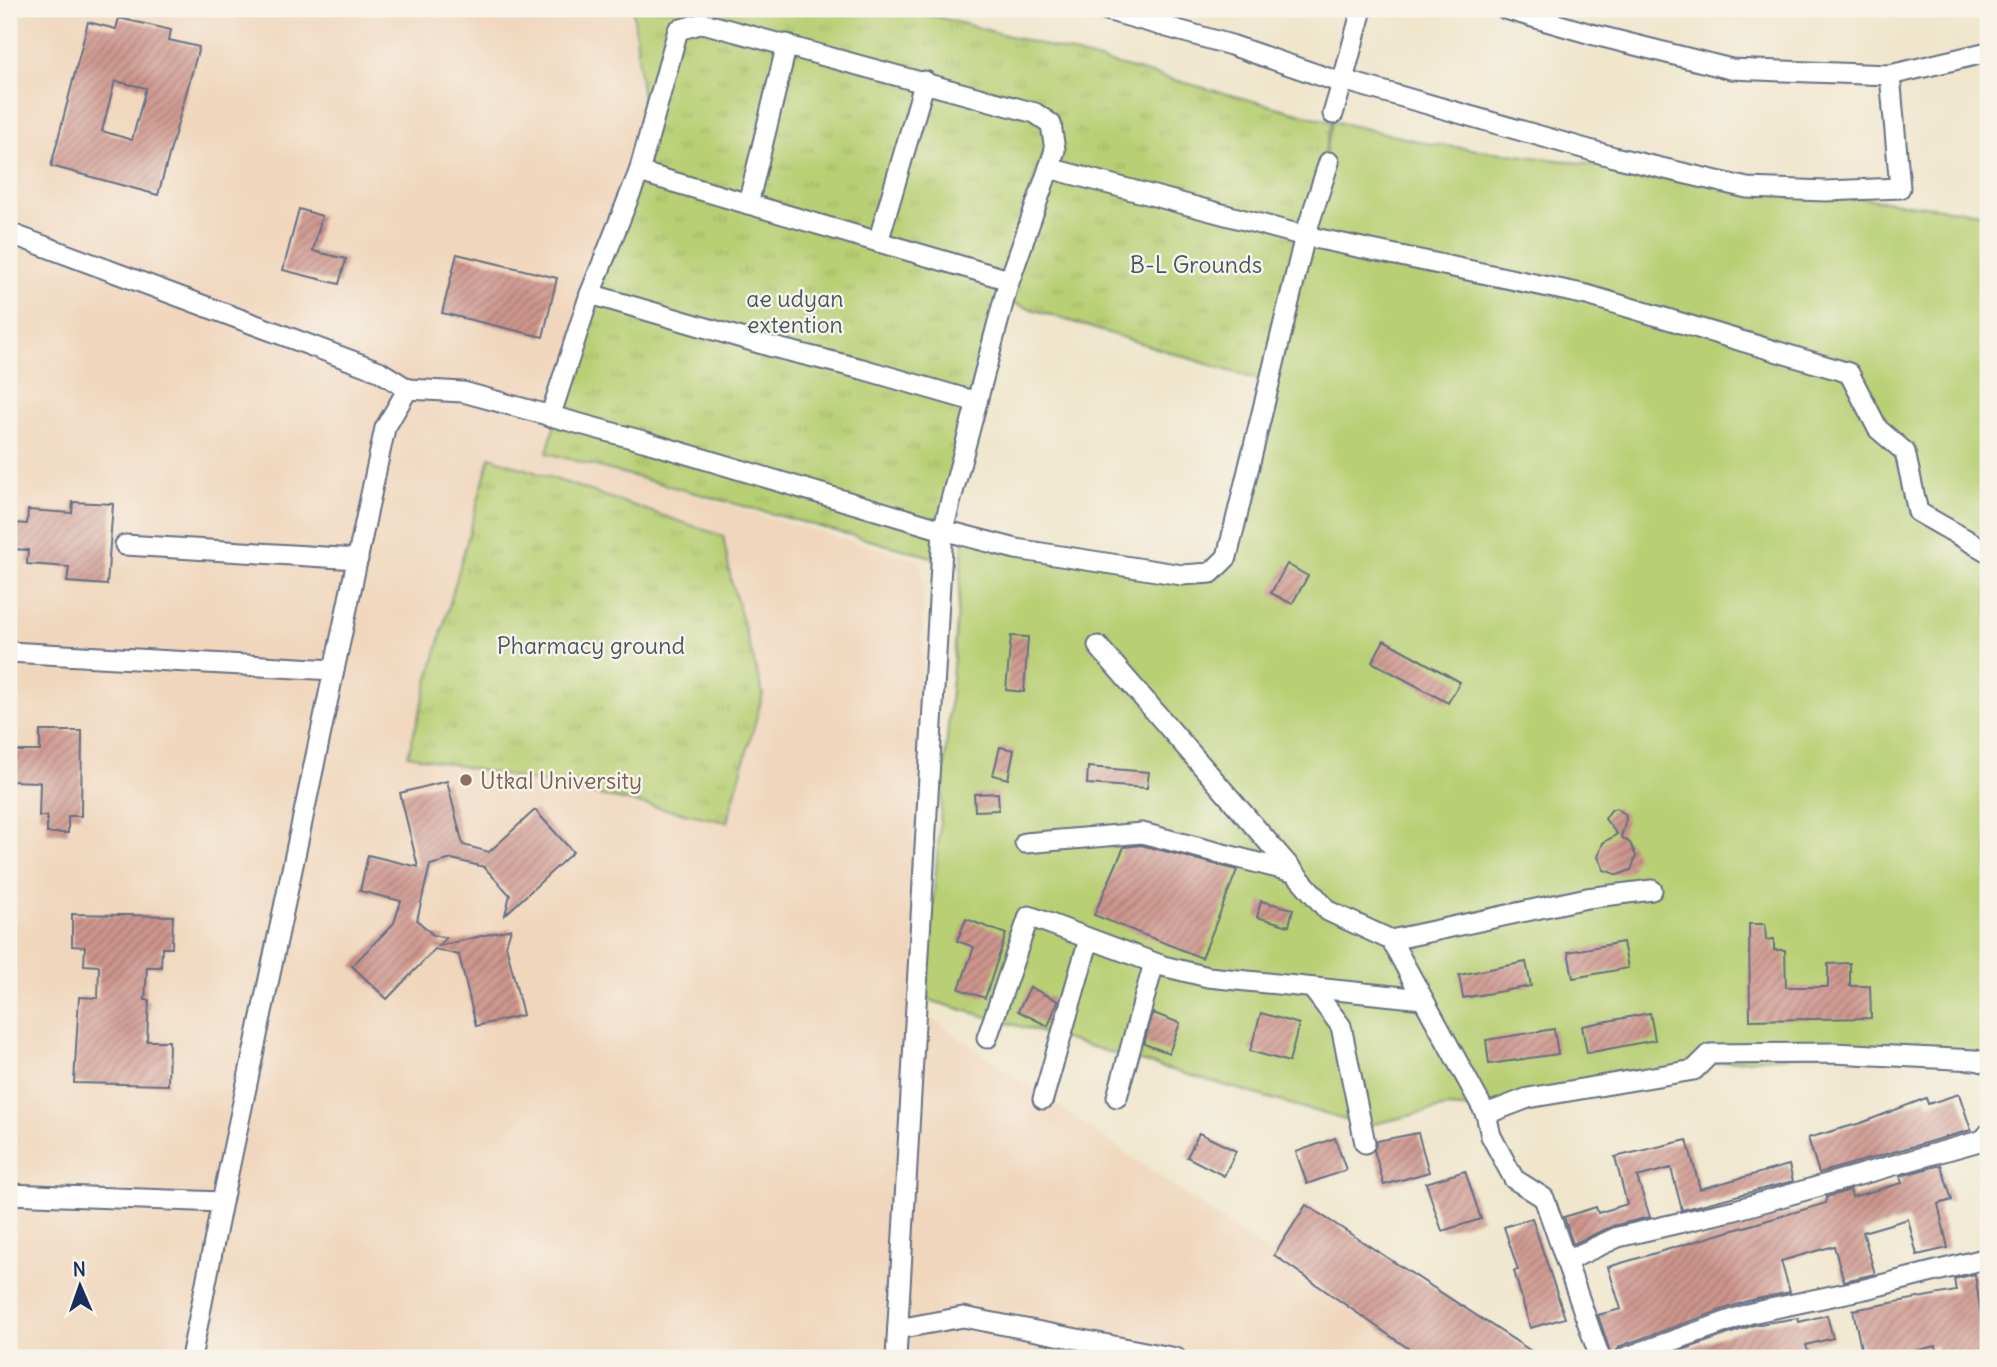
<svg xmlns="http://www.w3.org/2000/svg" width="1997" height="1367" font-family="Delius,sans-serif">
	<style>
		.built { fill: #f0d6bc }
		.green { fill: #b8cf73; stroke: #6a7f68; stroke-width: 2 }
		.park { fill: url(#park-tufts); stroke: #6a7f68; stroke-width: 2 }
		.building { fill: url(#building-hatch); fill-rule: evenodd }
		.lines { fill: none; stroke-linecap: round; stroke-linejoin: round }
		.minor-casing { stroke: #656f84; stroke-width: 23 }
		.minor { stroke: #fff; stroke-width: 19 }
		.education-dot { fill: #8d6e63; stroke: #f7f3e8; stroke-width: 2.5 }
		.labels { text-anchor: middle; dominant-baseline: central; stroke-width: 5; stroke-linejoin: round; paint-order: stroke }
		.park-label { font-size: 23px; fill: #425763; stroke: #f7f3e8 }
		.education-label { font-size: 23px; fill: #785e54; stroke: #f7f3e8; text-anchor: start }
	</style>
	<defs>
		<pattern id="park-tufts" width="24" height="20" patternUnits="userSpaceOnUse" patternTransform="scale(1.75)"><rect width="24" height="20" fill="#b8cf73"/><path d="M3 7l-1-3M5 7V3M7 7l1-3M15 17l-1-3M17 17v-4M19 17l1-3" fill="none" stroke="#9eb266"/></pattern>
		<pattern id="building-hatch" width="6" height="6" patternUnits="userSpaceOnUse" patternTransform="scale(1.75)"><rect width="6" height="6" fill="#cd958c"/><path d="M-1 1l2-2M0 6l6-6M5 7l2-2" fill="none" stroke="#a67a76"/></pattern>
	</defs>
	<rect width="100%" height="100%" fill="#f7f3e8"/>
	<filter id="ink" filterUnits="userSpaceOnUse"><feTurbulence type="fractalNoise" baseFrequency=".0143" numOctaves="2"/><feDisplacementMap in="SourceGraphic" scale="14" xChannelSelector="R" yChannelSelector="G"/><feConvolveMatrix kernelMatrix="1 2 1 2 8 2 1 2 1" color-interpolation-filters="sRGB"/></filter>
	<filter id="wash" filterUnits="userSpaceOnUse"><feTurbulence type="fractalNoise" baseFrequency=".00686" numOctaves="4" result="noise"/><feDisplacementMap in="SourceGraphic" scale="28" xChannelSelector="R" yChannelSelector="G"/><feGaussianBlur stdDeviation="1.57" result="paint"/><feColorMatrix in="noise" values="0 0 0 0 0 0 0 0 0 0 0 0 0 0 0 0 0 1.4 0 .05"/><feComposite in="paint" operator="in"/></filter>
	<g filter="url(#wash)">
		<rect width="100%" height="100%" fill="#efe6cc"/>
		<path class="built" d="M9,9H631L640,112L547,454L922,561L925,1014L1420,1358H9Z"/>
		<path class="green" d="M1333,121L1430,144L1988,214V1064L1847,1050L1693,1065L1489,1110L1447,1107L1366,1126L925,999L964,536L1182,575L1228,557Z"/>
		<g class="park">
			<path d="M633,9H908L1332,122L1268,383L1009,302L1047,148L1037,168L935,558L547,453L590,294L636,172L644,116Z"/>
			<path d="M490,457L723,536L731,580L763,694L727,822L408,755Z"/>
		</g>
		<g id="blocks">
			<g class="building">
				<path d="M119,18L171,30L169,40L199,47L158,195L51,166L88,22L116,29ZM115,81L146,88L132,140L102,131Z"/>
				<path d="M299,209L322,216L313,251L346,259L339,284L283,270Z"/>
				<path d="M457,254L557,278L543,337L442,313Z"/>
				<path d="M73,502L113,504L107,585L67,582L69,567L27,564L28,550L11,549L13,523L27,524L28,510L72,513Z"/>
				<path d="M1287,564L1308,576L1292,604L1271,593Z"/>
				<path d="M1011,636L1028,637L1024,692L1006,690Z"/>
				<path d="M1384,640L1460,682L1448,703L1372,662Z"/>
				<path d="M40,731H82L81,816H68V833H47V816H39L40,782L9,781V751H40Z"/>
				<path d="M1000,747L1014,750L1008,779L993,775Z"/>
				<path d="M1088,767L1149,772L1147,788L1087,784Z"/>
				<path d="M447,781L463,845L489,852L535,810L573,852L505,915L510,895L484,867L452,859L430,865L417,920L433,935L446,938L438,946L511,929L506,945L523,1015L476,1026L459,955L435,949L387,999L352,966L394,923L401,901L360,891L368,855L418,867L400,793Z"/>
				<path d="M998,793L999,810L975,811L974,794Z"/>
				<path d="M1616,808L1625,814L1626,819L1621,837L1630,843L1636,856L1631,870L1618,875L1604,870L1598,857L1603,843L1617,834L1605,819L1611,810Z"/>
				<path d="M1141,845L1237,870L1202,958L1094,915L1124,847Z"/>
				<path d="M1261,901L1293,909L1289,926L1257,917Z"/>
				<path d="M72,914L173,916L172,948H162L161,967H147L145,1000H149L147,1041H169L168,1085L74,1083L79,997L98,998L99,966L84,965L85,947L72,946Z"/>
				<path d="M966,919L1006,934L985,998L959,989L974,947L957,941Z"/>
				<path d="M1749,924H1765L1766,940L1774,939V950H1785L1786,987H1828V964L1850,963V986H1870L1871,1018L1750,1020Z"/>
				<path d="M1623,942L1628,968L1573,978L1568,952Z"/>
				<path d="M1526,962L1531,986L1463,998L1459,975Z"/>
				<path d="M1030,987L1058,1001L1048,1026L1018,1011Z"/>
				<path d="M1153,1013L1180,1023L1169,1053L1144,1044Z"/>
				<path d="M1261,1013L1299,1024L1289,1062L1250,1051Z"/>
				<path d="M1650,1013L1655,1040L1587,1053L1582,1026Z"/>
				<path d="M1554,1029L1558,1054L1489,1064L1486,1040Z"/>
				<path d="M1959,1094L1971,1130L1819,1173L1808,1138L1861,1123L1926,1098L1928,1104Z"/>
				<path d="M1199,1133L1236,1151L1224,1176L1187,1157Z"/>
				<path d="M1418,1133L1429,1172L1384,1185L1374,1150L1377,1141Z"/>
				<path d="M1335,1138L1346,1170L1307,1184L1296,1152Z"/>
				<path d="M1687,1140L1700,1189L1789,1165L1793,1181L1682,1210L1671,1168L1637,1177L1650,1217L1613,1226L1573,1244L1564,1217L1596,1207L1598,1213L1627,1204L1615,1157Z"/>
				<path d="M1941,1165L1952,1200L1938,1204L1948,1248L1917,1255L1908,1219L1863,1232L1875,1274L1844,1281L1834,1246L1781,1261L1790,1292L1747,1301L1620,1346L1612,1358L1598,1315L1621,1309L1608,1267L1826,1203L1827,1197L1850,1190L1852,1197L1902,1183L1900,1176Z"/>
				<path d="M1465,1171L1481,1219L1442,1231L1426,1183Z"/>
				<path d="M1306,1205L1542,1358H1422L1274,1255Z"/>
				<path d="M1532,1218L1565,1318L1530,1328L1514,1271L1518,1270L1504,1227Z"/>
				<path d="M1975,1274L1983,1328L1988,1327V1358H1939L1936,1346L1884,1358H1863L1853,1310L1956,1291L1954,1279Z"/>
				<path d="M1827,1315L1833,1338L1806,1345L1810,1358H1660L1754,1325L1798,1318L1799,1322Z"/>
			</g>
		</g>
	</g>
	<g filter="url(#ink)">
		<use href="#blocks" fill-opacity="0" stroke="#656f84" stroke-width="2"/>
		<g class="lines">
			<g class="minor-casing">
				<g id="minor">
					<path d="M1103,9L1231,45L1342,83"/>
					<path d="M1505,9L1591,34L1731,69L1890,75"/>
					<path d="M1343,80L1362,9"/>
					<path d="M1333,114L1343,80L1614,157L1747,188L1826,191L1900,188L1890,75L1988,52"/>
					<path d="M639,172L1009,280"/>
					<path d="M748,204L787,44"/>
					<path d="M9,233L379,371L408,389"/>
					<path d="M878,242L925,81"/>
					<path d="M590,294L769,346L862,369L977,402"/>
					<path d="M550,417L590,294L639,172L678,30L703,23L1035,113L1051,124L1055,150L1049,168"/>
					<path d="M125,545L358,559"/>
					<path d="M1098,646L1328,911L1391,940"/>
					<path d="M9,652L334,670"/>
					<path d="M1025,843L1142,833L1293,872"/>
					<path d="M1312,988L1341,1026L1365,1143"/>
					<path d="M987,1038L1029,916L1163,966L1208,977L1423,999"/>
					<path d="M1117,1097L1154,963"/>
					<path d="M1043,1099L1089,939"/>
					<path d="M1486,1114L1391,940L1587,898L1652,890"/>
					<path d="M9,1194L222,1202L385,428L408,389L463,392L643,441L943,530L1007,288L1049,168L1305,236L1329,162"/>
					<path d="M1566,1261L1618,1237L1735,1210L1983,1140L1988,1134"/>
					<path d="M898,1329L963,1317L1176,1358"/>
					<path d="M191,1358L222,1202"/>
					<path d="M896,1358L943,530L1016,549L1182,575L1211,573L1227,557L1305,236L1587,295L1849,373L1878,429L1905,452L1918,512L1988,552"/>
					<path d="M1600,1358L1544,1198L1514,1179L1491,1136L1486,1114L1528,1098L1694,1070L1710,1054L1833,1053L1975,1060L1988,1063"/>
					<path d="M1624,1358L1751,1313L1865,1289L1988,1258"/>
				</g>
			</g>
			<use href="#minor" class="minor"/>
		</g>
	</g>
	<circle class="education-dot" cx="466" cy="780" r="7"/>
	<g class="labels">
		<g class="park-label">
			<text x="1196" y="264">B-L Grounds</text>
			<text x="795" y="298">ae udyan<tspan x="795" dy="26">extention</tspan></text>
			<text x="591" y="645">Pharmacy ground</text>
		</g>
		<g class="education-label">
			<text x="480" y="780">Utkal University</text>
		</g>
	</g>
	<rect width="1997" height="1367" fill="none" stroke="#f7f3e8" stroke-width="35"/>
	<g transform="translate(80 1286) rotate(358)" stroke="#f7f3e8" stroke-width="5" paint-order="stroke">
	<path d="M0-5L12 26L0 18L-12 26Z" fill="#1b2f5e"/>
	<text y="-10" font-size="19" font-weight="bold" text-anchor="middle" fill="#1b2f5e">N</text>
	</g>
</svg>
